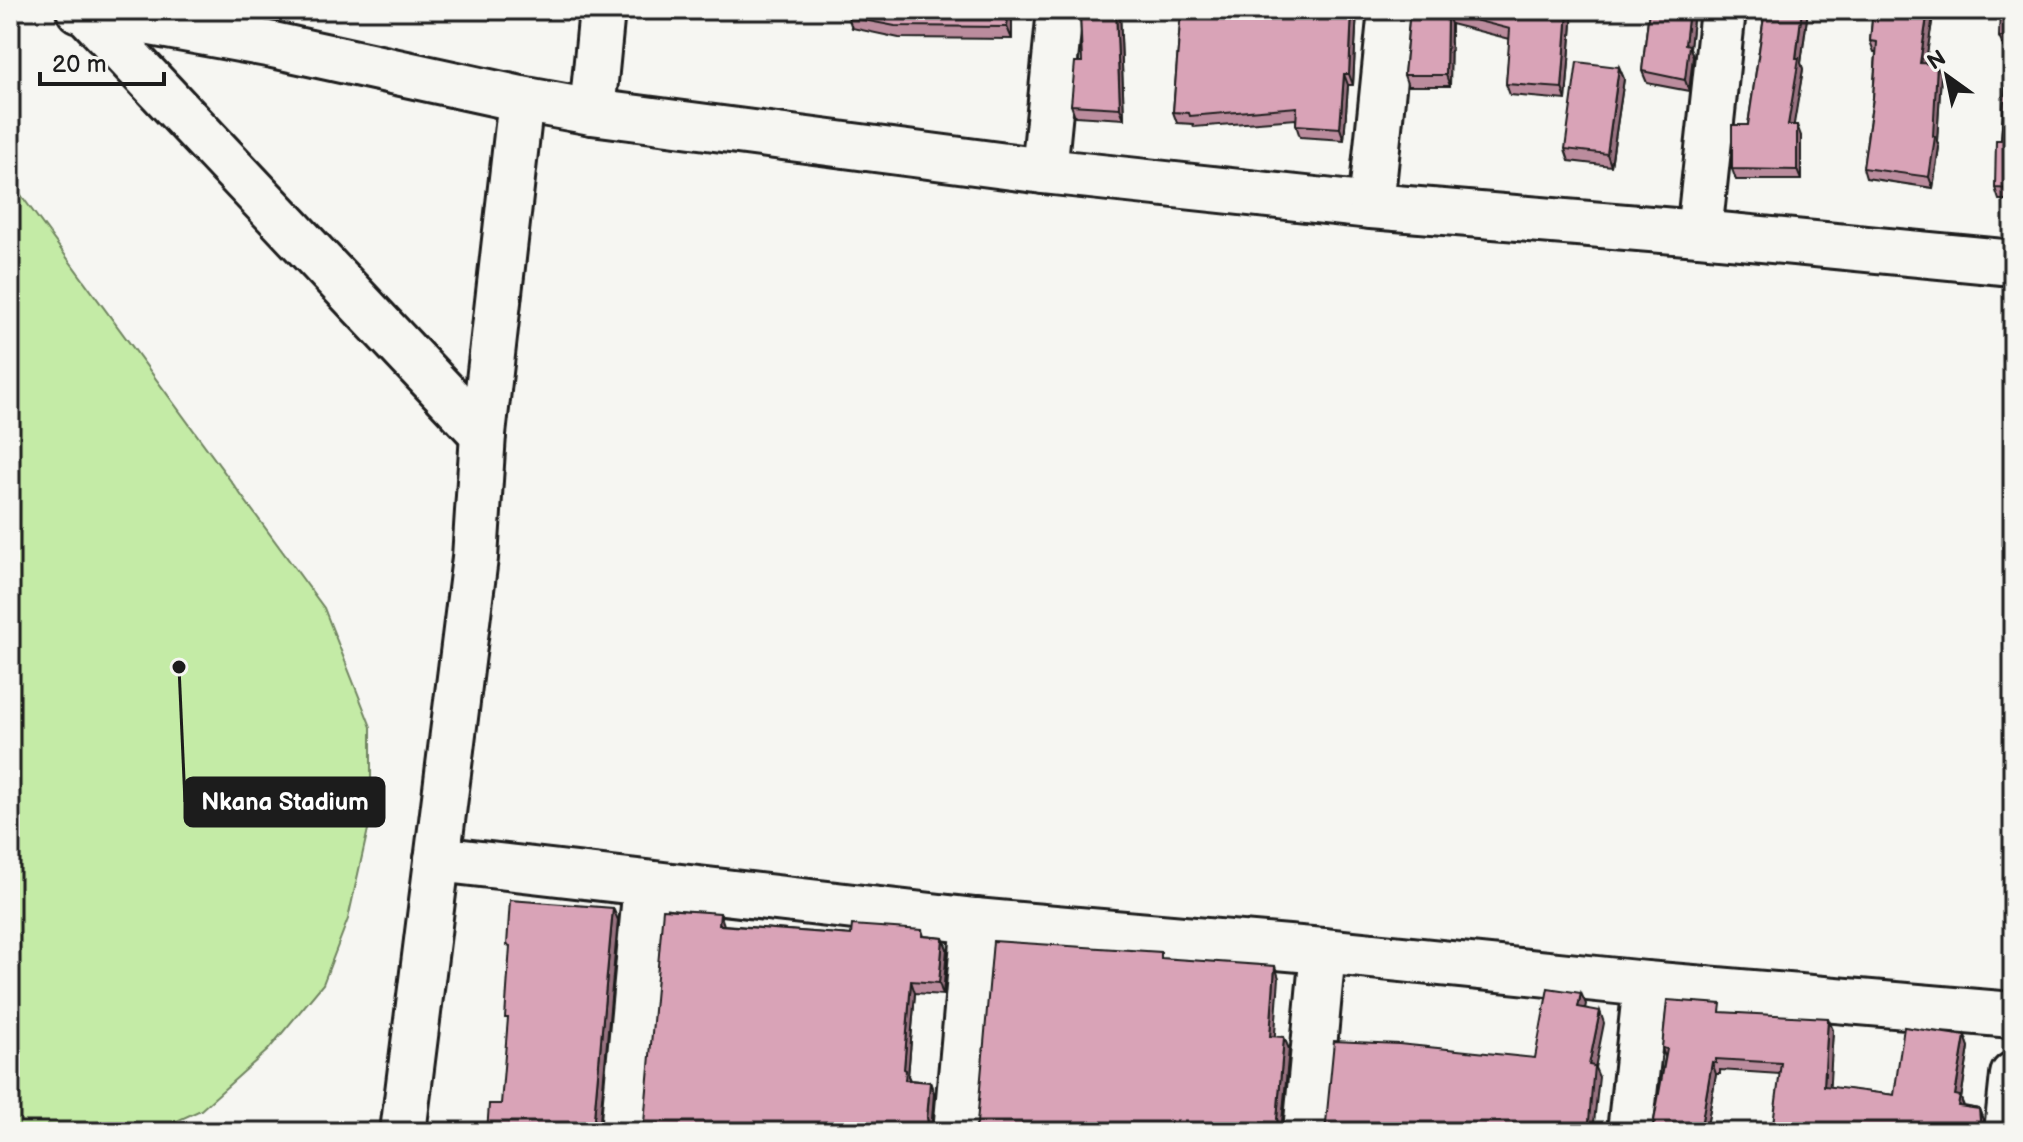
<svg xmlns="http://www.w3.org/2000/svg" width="2023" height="1142" font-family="'Balsamiq Sans',sans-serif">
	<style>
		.garden { fill: #c4eba6; stroke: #708461; stroke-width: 2 }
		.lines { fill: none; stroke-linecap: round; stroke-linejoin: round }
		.minor-casing { stroke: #1c1c1c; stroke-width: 50 }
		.minor { stroke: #f6f6f2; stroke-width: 44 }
		.wall { fill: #bb8c9d; stroke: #1c1c1c; stroke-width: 2 }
		.shaded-wall { fill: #987280; stroke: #1c1c1c; stroke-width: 2 }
		.building { fill: #d9a3b7; stroke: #1c1c1c; stroke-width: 2 }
		.leader { fill: none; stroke: #1c1c1c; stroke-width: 3 }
		.callout-dot { fill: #1c1c1c; stroke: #f6f6f2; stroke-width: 3 }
		.callout { fill: #1c1c1c; stroke: #1c1c1c; stroke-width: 3 }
		.callout-label { font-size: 24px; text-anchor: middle; font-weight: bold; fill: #fff }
	</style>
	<rect width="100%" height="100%" fill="#f6f6f2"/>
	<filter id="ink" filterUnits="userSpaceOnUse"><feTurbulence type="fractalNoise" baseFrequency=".0125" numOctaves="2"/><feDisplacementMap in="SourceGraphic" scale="16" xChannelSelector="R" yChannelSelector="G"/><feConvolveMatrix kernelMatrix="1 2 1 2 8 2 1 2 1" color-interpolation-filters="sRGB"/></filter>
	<g filter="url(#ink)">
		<path class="garden" d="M10,180L324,608L371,727V816L348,919L323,984L268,1050L201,1110L153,1132H10Z"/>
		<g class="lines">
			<g class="minor-casing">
				<g id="minor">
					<path d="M79,10L273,45L521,99L592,112L1044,171L1371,206L1699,233L2013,263"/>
					<path d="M85,11L483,434"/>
					<path d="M592,112L602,10"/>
					<path d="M1044,171L1060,10"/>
					<path d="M1371,206L1391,10"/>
					<path d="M1699,233L1723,10"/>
					<path d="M437,859L975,921L1323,951L1646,984L1630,1132"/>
					<path d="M1646,984L2013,1015"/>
					<path d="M403,1132L475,558L483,434L521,99"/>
					<path d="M623,1132L646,884"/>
					<path d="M956,1132L975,921"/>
					<path d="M1306,1132L1323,951"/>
					<path d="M2007,1132L2013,1075"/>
				</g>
			</g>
			<use href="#minor" class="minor"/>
		</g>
		<g class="wall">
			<path d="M849,10H1012V39L899,38L852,28L848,17Z"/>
			<path d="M1080,10H1120L1124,119L1075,116L1071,105L1082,62Z"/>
			<path d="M1181,10H1357L1353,85H1348L1344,140L1300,137L1296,125V119L1194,127L1193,124L1177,123L1173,112Z"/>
			<path d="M1410,10H1573L1566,100L1510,95L1506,84L1510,39L1451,24L1450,86H1408L1404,75Z"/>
			<path d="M1648,10H1694L1690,48L1693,56L1689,91L1647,83L1642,71L1649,10Z"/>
			<path d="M1765,10H1808L1801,63L1803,69L1793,125L1801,136V180H1736L1732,169L1748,125Z"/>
			<path d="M1873,10H1934L1925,63L1937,64L1941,74L1937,141L1939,147L1933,188L1866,178L1863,168L1873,98L1876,52H1874L1870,41Z"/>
			<path d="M2013,10V200H1999L1995,188L2001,140L2008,48H2004L1999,37Z"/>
			<path d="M1619,67L1624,79L1611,166L1569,161L1565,149Z"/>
			<path d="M724,925L851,935L922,930L924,936L943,938L947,949L943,995L915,993L908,1076L910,1080L930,1082L934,1093L931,1132H640Z"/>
			<path d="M1724,1013L1833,1030L1829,1087L1894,1095L1965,1036L1969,1047L1961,1099L1964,1106L1979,1109L1983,1120L1984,1132L1780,1074L1720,1070V1074H1716L1706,1132H1652L1665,1057L1662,1048Z"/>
		</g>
		<g class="shaded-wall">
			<path d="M1008,10H1012V39L1007,27Z"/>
			<path d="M1116,10H1120L1124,119L1120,108Z"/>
			<path d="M1352,10H1357L1353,85L1349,74Z"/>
			<path d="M1568,10H1573L1566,100L1562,88Z"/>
			<path d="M1689,10H1694L1690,48L1693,56L1689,91L1685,80V44Z"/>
			<path d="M1802,10H1808L1801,63L1803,69L1792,136L1788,125Z"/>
			<path d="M1928,10H1934L1924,73L1920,63Z"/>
			<path d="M1447,13L1451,24L1450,86L1446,75Z"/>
			<path d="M1937,64L1941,74L1937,141L1939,147L1933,188L1929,177Z"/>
			<path d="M1619,67L1624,79L1611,166L1607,154Z"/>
			<path d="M1344,74L1348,85L1344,140L1340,128Z"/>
			<path d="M1797,125L1801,136V180L1797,170Z"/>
			<path d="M613,908L618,920L599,1132H597L594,1118Z"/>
			<path d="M720,913L724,925H719Z"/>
			<path d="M943,938L947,949L943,995L939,983Z"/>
			<path d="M1275,966L1279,978L1274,1047L1270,1036Z"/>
			<path d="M911,981L915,993L908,1076L910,1081L905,1080L904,1069Z"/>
			<path d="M1581,993L1586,1004L1583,1018L1578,1007Z"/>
			<path d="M1600,1011L1604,1023L1595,1068L1599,1077L1593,1132H1588L1589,1065Z"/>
			<path d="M1828,1018L1833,1030L1829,1098L1824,1086Z"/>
			<path d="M1965,1036L1969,1047L1961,1099L1964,1108L1963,1117L1955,1095Z"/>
			<path d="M1284,1037L1289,1049L1281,1132H1280L1277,1119Z"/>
			<path d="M1712,1062L1716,1074L1706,1132H1700Z"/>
			<path d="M930,1082L934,1093L931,1132H930L927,1118Z"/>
			<path d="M1979,1109L1983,1120L1984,1132H1981Z"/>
		</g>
		<g class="building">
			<path d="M849,10H1008L1007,27L895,26L848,17Z"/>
			<path d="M1080,10H1116L1120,108L1071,105L1075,62H1082Z"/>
			<path d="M1181,10H1352L1349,74H1344L1340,128L1296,125L1297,107L1190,116L1189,113L1173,112Z"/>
			<path d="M1410,10H1568L1562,88L1506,84L1510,29L1447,13L1446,75H1404Z"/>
			<path d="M1649,10H1689L1685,44L1689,45L1685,80L1642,71Z"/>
			<path d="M1765,10H1802L1796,58H1799L1788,125H1797V170L1732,169V125H1748Z"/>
			<path d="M1873,10H1928L1920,63L1937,64L1933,136L1935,137L1929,177L1863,168L1873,98L1877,42L1870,41Z"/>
			<path d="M2000,10H2013V189L1995,188L1996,140H2001L2009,37H1999Z"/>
			<path d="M1577,62L1619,67L1607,154L1565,149Z"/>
			<path d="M510,900L613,908L594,1118L597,1132H487L489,1104H501L508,1018H505L510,946L507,945Z"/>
			<path d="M663,909L720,913L719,925L851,935L852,925L922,930V936L943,938L939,983L911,981L904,1069L906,1070L905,1080L930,1082L927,1118L929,1130L930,1132H640L644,1123Z"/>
			<path d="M993,941L1161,952V958L1275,966L1270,1036L1284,1037L1277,1119L1279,1130L1280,1132H973L977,1123Z"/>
			<path d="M1548,988L1581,993L1578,1007L1600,1011L1589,1065L1594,1066L1588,1132H1323L1326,1123L1334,1041L1399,1044L1535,1058Z"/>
			<path d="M1667,1000L1721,1004L1720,1012L1828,1018L1824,1086L1894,1095L1904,1027L1965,1036L1955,1095L1960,1096L1958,1106L1979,1109L1981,1132H1772L1781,1063L1716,1059V1063L1712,1062L1700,1132H1652L1667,1049L1662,1048Z"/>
		</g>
	</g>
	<path class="leader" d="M179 667L185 802"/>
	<circle class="callout-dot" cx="179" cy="667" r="8"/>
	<rect class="callout" x="185" y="778" width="199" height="48" rx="8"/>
	<g class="callout-label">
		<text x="285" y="810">Nkana Stadium</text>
	</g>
	<rect width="2023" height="1142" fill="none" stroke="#f6f6f2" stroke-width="40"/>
	<rect x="20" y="20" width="1983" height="1102" fill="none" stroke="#1c1c1c" stroke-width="3" filter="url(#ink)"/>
	<g transform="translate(1947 76) rotate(327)" stroke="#f6f6f2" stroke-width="6" paint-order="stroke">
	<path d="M0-6L14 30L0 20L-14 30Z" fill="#1c1c1c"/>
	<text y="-12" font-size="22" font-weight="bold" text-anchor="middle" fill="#1c1c1c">N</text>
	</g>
	<path d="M40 72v12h124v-12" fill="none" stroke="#1c1c1c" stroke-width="4"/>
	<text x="52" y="72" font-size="24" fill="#1c1c1c" stroke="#f6f6f2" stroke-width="6" paint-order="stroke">20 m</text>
</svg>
